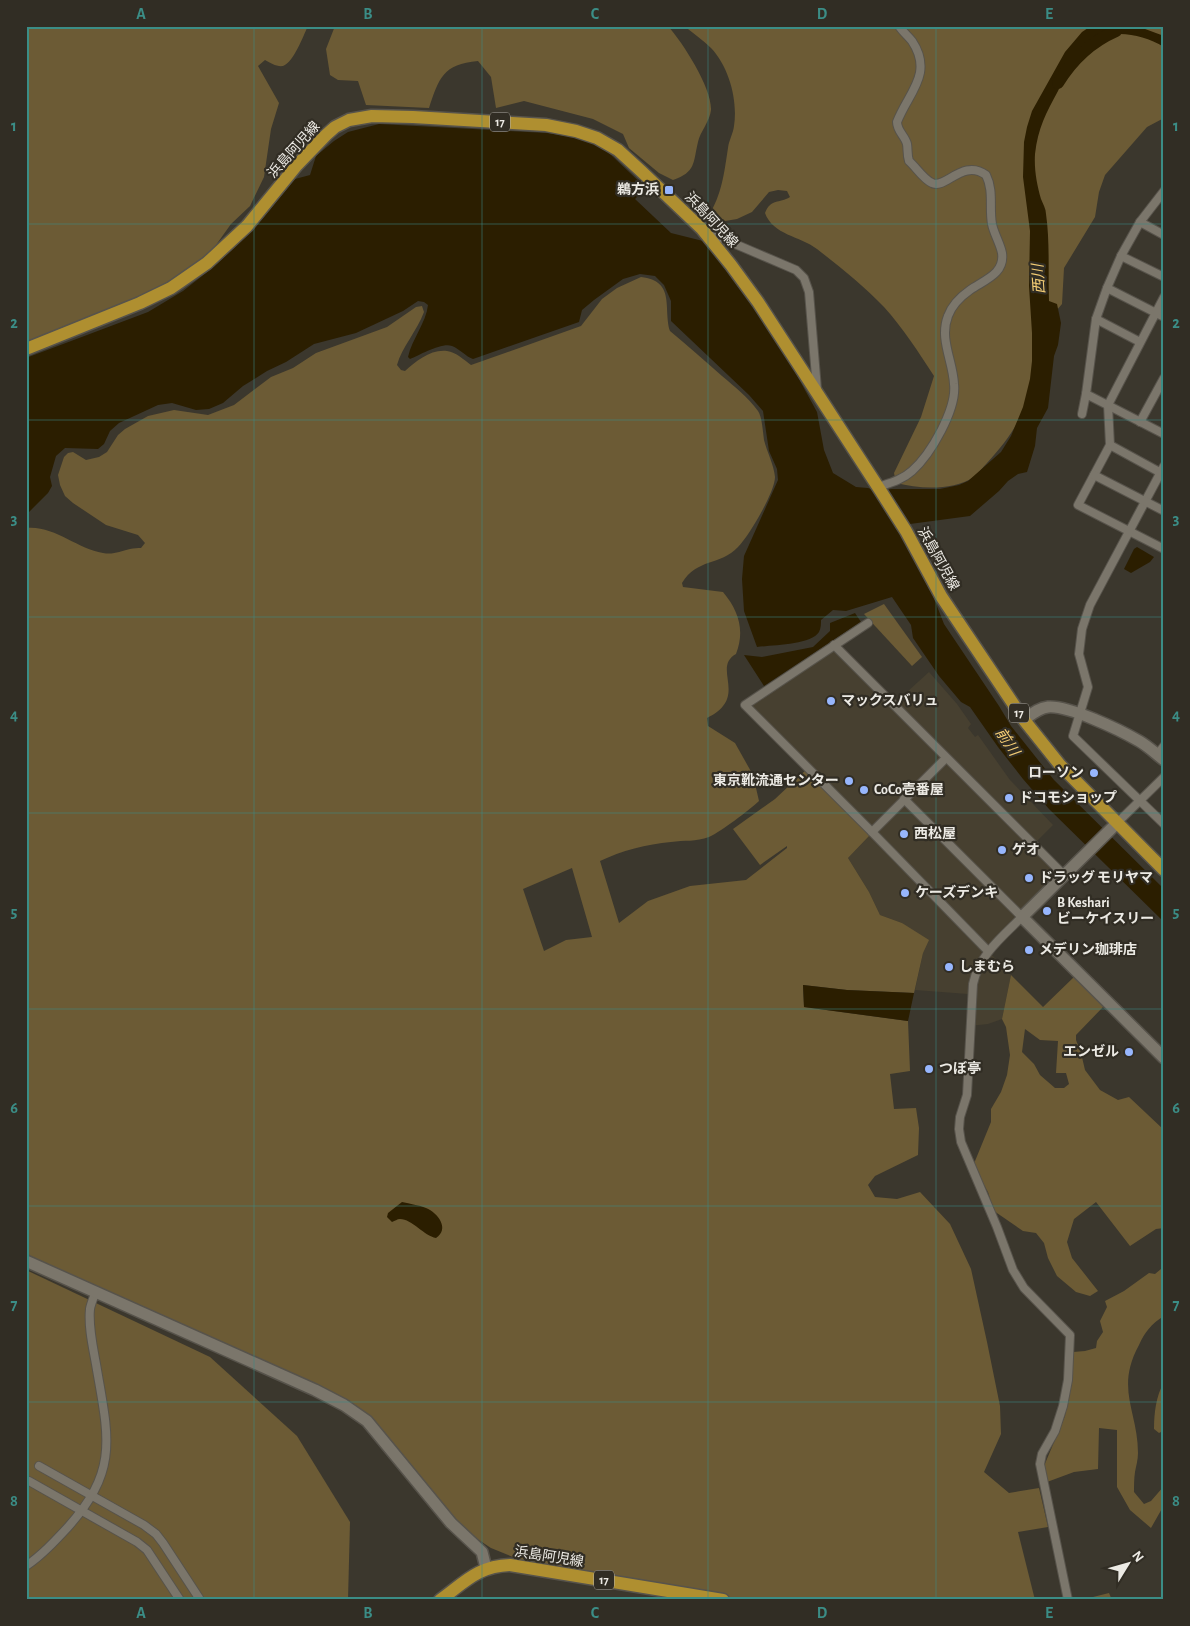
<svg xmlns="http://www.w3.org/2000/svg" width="1190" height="1626" font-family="'Alegreya Sans','Noto Sans JP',sans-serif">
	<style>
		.built { fill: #474030 }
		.green { fill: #6c5b35; fill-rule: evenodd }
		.water { fill: #2b1e00 }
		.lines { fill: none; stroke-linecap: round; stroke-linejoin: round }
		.river { stroke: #2b1e00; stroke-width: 12 }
		.street-casing { stroke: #57534b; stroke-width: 10 }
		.secondary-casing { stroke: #57534b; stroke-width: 14 }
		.primary-casing { stroke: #57534b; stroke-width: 15 }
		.street { stroke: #7b766b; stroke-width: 8 }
		.secondary { stroke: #7b766b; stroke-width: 11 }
		.primary { stroke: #af8f30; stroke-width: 12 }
		.grid { fill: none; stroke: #3b8d86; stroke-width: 1; stroke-opacity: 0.55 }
		.poi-dot { fill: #97b6fd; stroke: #312d24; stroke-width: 2 }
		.labels { text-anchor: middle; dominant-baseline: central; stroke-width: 4.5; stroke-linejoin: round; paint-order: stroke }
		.shield { fill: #312d24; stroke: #b4b1aa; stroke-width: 1 }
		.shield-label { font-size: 12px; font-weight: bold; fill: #eceae4 }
		.street-label { font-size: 14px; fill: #eceae4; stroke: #312d24 }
		.poi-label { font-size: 14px; font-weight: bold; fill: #eceae4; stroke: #312d24; text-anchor: start }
		.water-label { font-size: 15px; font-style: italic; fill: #f4cd75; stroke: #312d24 }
		.neatline { fill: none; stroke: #3b8d86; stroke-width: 2 }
		.grid-label { font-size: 16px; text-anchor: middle; font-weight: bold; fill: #3b8d86 }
	</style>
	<rect width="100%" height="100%" fill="#3b372d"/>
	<path class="built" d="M840,645L896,702L929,672L957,704L971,724L968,728L975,737L978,735L1010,780L1053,825L1035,843L1068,879L990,953L1011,975L1002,1019L988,1024L969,1026L968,994L915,990L923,953L902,923L880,915L869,892L848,858L870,835L747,706Z"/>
	<g class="green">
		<path d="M26,26H308C303,36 294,62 283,66C277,67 270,63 265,60L258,66L279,103L271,129L264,177L250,206L231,224L211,252L191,274L26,354Z"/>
		<path d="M335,26H668C683,43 712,88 711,110C710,121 700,132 698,142C693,163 696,172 673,180L659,173L629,148L623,134L593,119L524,101L496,108L491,77L478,61C443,64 439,78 429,108L366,105L358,81L338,80L330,75L326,49Z"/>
		<path d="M684,26H1164V118L1147,127L1105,175L1099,192L1095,217L1064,268L1062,304L1033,338C1033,350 1034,362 1033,373C1030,409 1011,437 987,463C983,467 979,473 974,477C952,491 920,489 896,483L894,473L921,417L934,376C919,353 903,328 884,307C864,286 840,267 817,249C800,236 773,235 765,213C771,198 779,204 790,197L787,191L778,190L769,192L752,212L737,219L719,222L708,217C722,194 724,174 728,148C729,140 733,134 734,126C738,100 729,67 711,48C703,40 693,33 684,26Z"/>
		<path d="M641,277C676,281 663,308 670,331C688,346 705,361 722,376C735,387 748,397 758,411C762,416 763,433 764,440C767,452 774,465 775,477C775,492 749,536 738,547C720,566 697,558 682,583L683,587L723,592C739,611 745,631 736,654C711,668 750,697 707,718L708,726L735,743L753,775L759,801C748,811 722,831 709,837C696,842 684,840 671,842C647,844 621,851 600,861L619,923L648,901L690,886L746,880L787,848V846L760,865L733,829L775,799L807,769L870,835L848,858L869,892L880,915L902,923L929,940L923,953L914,993L847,990L803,985L804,1007L908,1021L910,1071L890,1074L894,1109L916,1108L919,1128L918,1155L875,1176L868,1185L875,1197L897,1199L920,1192L950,1224L971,1269L987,1342L1000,1406L1001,1434L984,1472L1009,1493L1039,1488L1048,1527L1018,1532L1035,1600H741L520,1560L491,1548L462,1529L375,1422L351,1402L26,1254V528C54,525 77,549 103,553C114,555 120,551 130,549C134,548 138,548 141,548L145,543L138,535L106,525L73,503L65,496L60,485L58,475L64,457L68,453L73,452L86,460L99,457L107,452L118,435L125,429L148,416L174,410L208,415L234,405L271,377L293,368L316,353L387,327L416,307L422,306L424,312C417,331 402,347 397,365L401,370L405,371C416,361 431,349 447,351C456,352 464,360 471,365L581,326L602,299L617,288ZM572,868L592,937L566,940L544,951L523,889Z"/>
		<path d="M884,604L922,657L912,666L864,614Z"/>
		<path d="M1011,975L1043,1007L1074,977L1104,1006L1076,1035V1040L1081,1053L1085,1070L1100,1090L1118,1100L1129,1097L1164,1130V1228L1156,1229L1130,1246L1096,1202L1074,1219L1067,1242L1072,1258L1098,1291L1090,1296L1076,1292L1057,1276L1048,1258L1044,1243L1036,1233L1023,1231L994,1211L988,1192L973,1166L991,1122V1109L1001,1092L1007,1075L1010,1055L1006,1027L1002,1019ZM1025,1029L1040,1040L1058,1041L1056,1073H1066L1069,1084L1064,1088H1055L1040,1075L1034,1064L1022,1052Z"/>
		<path d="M1164,1261V1316C1151,1324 1145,1332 1139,1345C1115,1389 1138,1411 1138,1453C1138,1460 1136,1466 1135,1472C1134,1479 1134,1485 1134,1492L1144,1504L1151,1501L1164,1486V1505L1151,1528L1130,1510L1117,1487V1430L1099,1428L1098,1469L1074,1472L1047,1482L1044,1466L1065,1416L1073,1352L1085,1351L1096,1348L1097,1341L1103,1332L1100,1321L1107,1307L1105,1301L1124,1291L1149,1273L1155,1274L1161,1269L1162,1263Z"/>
		<path d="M26,1270L210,1357L297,1436L350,1522L348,1600H26Z"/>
		<path d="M1164,1382L1163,1431L1159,1433L1154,1429C1154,1413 1156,1396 1164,1382Z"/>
		<path d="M1109,1593L1112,1600H1084L1085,1599Z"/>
	</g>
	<g class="water">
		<path d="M1102,26H1137L1164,36V47C1132,28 1091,27 1070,63C1065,71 1063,82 1058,91C1046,113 1038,128 1035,154C1034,170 1037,185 1041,199C1043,204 1046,209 1046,214C1050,242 1048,272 1049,301L1057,304L1061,323L1058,345L1054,356L1048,408L1037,428L1035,446L1027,472L1018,474L1008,481L999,491L970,516L895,526L919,562L920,572L933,596L944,624L999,706L1011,726L1054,780L1164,889V922L1049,809L1023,779L998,747L970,707L961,702L939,676L913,638L911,625L892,597L846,611L833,610L821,620C821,624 821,628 819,632C811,645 772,645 757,647L744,611L742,579L744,556L778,480L777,469L769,451L763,411L749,395L671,321V301L664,285L655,276L640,274L623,279L594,300L582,310L579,322L473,359C465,356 460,349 452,346C442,342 420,355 410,359L408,357C412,339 426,323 428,305L424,302L418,301L403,311L356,333L314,344L286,362L267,371L243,386L223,403L209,409L196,410L172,403L158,405L119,423L110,431L104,444L98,449L65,448L56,456L50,477L52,486L48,493L26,515V358L148,312L183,291L211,269L234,248L264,217L295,179L310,175L316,156L334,141L348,132L379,124L547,133L592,140L611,155L646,188L635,199L671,233L703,241L748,298L794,370L817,412L824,450L833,473L856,487L868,488L876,491L892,489H940L959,485L968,481L1001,452L1011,436L1023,407L1030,379L1032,361V333L1029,286L1030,231L1023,177L1024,142L1027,127L1032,111L1065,52L1082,32L1088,28Z"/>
		<path d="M1137,547L1154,557L1150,562L1131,573L1124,569L1134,549Z"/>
		<path d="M855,613L861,622L764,686L744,655L762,657L813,647L830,631V623Z"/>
		<path d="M803,985L847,990L914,993L908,1021L804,1007Z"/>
		<path d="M402,1202C410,1204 419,1205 426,1208C438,1213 450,1229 436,1238C424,1236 412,1219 400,1219C397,1219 395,1221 392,1222L387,1217L388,1213Z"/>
	</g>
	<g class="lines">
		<path class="river" d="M1058,83C1072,60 1091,42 1116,31"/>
		<g class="street-casing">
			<g id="street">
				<path d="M1164,191L1140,222L1121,256L1107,288L1096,319L1086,394L1164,434"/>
				<path d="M1140,222L1164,235"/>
				<path d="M707,232L796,270L804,278L809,292L817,389"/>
				<path d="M1121,256L1164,277"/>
				<path d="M1107,288L1164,317"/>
				<path d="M1164,297L1108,405L1110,445L1078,505L1164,549"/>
				<path d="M1096,319L1140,342"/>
				<path d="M1082,414L1086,394"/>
				<path d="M1140,422L1164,378"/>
				<path d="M1110,445L1163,474"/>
				<path d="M1164,466L1090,605L1082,629L1079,654L1088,687L1073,736L1164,824"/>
				<path d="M1094,475L1164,511"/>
				<path d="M878,487C890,483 902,480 912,471C931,454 957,409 954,384C953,361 939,339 948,316C952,305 960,297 970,290C984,280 1005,274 1002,253C1000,243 994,234 992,224C989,207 994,191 986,175C963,158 945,190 932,183C923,179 916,167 909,161C907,155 908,150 907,144C905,136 897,131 897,122C908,93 934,74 912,41C908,36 903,32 899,26"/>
				<path d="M868,623L745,705L872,832L988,951"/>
				<path d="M834,645L1064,875"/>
				<path d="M1157,755L1164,746"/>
				<path d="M904,799L1022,917C1002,937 979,955 973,984L967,1095L960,1117L959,1129L961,1142L997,1227L1013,1270L1024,1288L1070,1335L1068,1380L1063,1406L1055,1431L1042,1454L1040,1464L1068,1600"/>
				<path d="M1117,823L1164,777"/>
				<path d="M872,832L946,758"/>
				<path d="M39,1466L144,1525L156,1534L163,1543L199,1598"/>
				<path d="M29,1481L137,1542L147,1550L180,1600"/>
				<path d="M26,1566C42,1555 55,1541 68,1527C118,1471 109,1439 97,1370C94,1351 88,1329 90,1309C91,1303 94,1297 96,1291"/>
			</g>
		</g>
		<g class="secondary-casing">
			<g id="secondary">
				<path d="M1024,720C1031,715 1038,708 1048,707C1068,705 1120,730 1139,741C1148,746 1156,754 1164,760"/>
				<path d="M1117,823L1022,917L1164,1058"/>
				<path d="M26,1261L315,1390L344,1405L367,1421L451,1523L482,1552L486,1568"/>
			</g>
		</g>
		<g class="primary-casing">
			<g id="primary">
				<path d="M26,349L140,303L171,288L207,263L247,226L297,165L326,135L335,127L349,120L372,116L413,117L546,125L576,131L597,138L618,150L641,171L702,229L731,265L758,302L880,490L906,531L941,596L1024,720L1060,765L1164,870"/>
				<path d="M440,1600C465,1582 478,1566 510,1565L723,1600"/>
			</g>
		</g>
		<use href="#street" class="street"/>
		<use href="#secondary" class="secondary"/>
		<use href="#primary" class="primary"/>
	</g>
	<path class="grid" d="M254,26V1600M482,26V1600M708,26V1600M936,26V1600M26,224H1164M26,420H1164M26,617H1164M26,813H1164M26,1009H1164M26,1206H1164M26,1402H1164"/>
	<g class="poi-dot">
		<rect x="664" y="185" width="10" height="10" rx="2.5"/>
		<circle cx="831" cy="701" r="5"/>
		<circle cx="1094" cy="773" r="5"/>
		<circle cx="849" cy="781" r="5"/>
		<circle cx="864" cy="790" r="5"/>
		<circle cx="1009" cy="798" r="5"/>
		<circle cx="904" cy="834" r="5"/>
		<circle cx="1002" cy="850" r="5"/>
		<circle cx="1029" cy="878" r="5"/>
		<circle cx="905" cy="893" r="5"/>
		<circle cx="1047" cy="911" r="5"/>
		<circle cx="1029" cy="950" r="5"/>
		<circle cx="949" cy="967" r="5"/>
		<circle cx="1129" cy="1052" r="5"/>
		<circle cx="929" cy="1069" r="5"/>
	</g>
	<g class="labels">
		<g class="shield">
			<rect x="490" y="112.5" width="20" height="19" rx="4"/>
			<rect x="1009" y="703.5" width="20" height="19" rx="4"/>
			<rect x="594" y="1570.5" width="20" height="19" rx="4"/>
		</g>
		<g class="shield-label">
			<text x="500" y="122">17</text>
			<text x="1019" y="713">17</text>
			<text x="604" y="1580">17</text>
		</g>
		<g class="street-label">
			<text transform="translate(294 150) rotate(-48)">浜島阿児線</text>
			<text transform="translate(711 220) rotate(47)">浜島阿児線</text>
			<text transform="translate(938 559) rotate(61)">浜島阿児線</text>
			<text transform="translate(549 1557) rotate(9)">浜島阿児線</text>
		</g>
		<g class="poi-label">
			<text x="659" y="190" text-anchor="end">鵜方浜</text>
			<text x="841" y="701">マックスバリュ</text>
			<text x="1084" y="773" text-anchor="end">ローソン</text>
			<text x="839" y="781" text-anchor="end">東京靴流通センター</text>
			<text x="874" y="790">CoCo壱番屋</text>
			<text x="1019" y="798">ドコモショップ</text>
			<text x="914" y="834">西松屋</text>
			<text x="1012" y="850">ゲオ</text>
			<text x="1039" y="878">ドラッグ モリヤマ</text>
			<text x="915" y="893">ケーズデンキ</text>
			<text x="1057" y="903">B Keshari<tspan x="1057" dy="16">ビーケイスリー</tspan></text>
			<text x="1039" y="950">メデリン珈琲店</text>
			<text x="959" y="967">しまむら</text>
			<text x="1119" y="1052" text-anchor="end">エンゼル</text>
			<text x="939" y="1069">つぼ亭</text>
		</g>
		<g class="water-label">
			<text transform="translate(1039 279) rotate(-94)">西川</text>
			<text transform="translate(1007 742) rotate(56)">前川</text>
		</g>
	</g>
	<rect width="1190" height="1626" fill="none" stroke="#312d24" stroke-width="55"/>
	<g transform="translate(1128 1564) rotate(53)" stroke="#312d24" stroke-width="4" paint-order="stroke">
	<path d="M0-4L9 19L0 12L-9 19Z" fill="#eceae4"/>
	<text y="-8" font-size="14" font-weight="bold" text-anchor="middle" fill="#eceae4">N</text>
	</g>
	<rect x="28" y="28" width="1134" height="1570" class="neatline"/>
	<g class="grid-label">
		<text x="141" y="19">A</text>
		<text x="368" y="19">B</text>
		<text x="595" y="19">C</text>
		<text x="822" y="19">D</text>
		<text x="1049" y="19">E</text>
		<text x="14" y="131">1</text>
		<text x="1176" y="131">1</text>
		<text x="14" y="328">2</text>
		<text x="1176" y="328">2</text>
		<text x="14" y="524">3</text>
		<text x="1176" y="524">3</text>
		<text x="14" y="720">4</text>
		<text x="1176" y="720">4</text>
		<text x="14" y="917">5</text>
		<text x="1176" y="917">5</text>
		<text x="14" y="1113">6</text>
		<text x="1176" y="1113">6</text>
		<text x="14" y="1310">7</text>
		<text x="1176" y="1310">7</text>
		<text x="14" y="1506">8</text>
		<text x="1176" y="1506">8</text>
		<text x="141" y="1618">A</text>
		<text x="368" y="1618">B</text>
		<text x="595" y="1618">C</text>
		<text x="822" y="1618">D</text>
		<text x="1049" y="1618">E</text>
	</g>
</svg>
